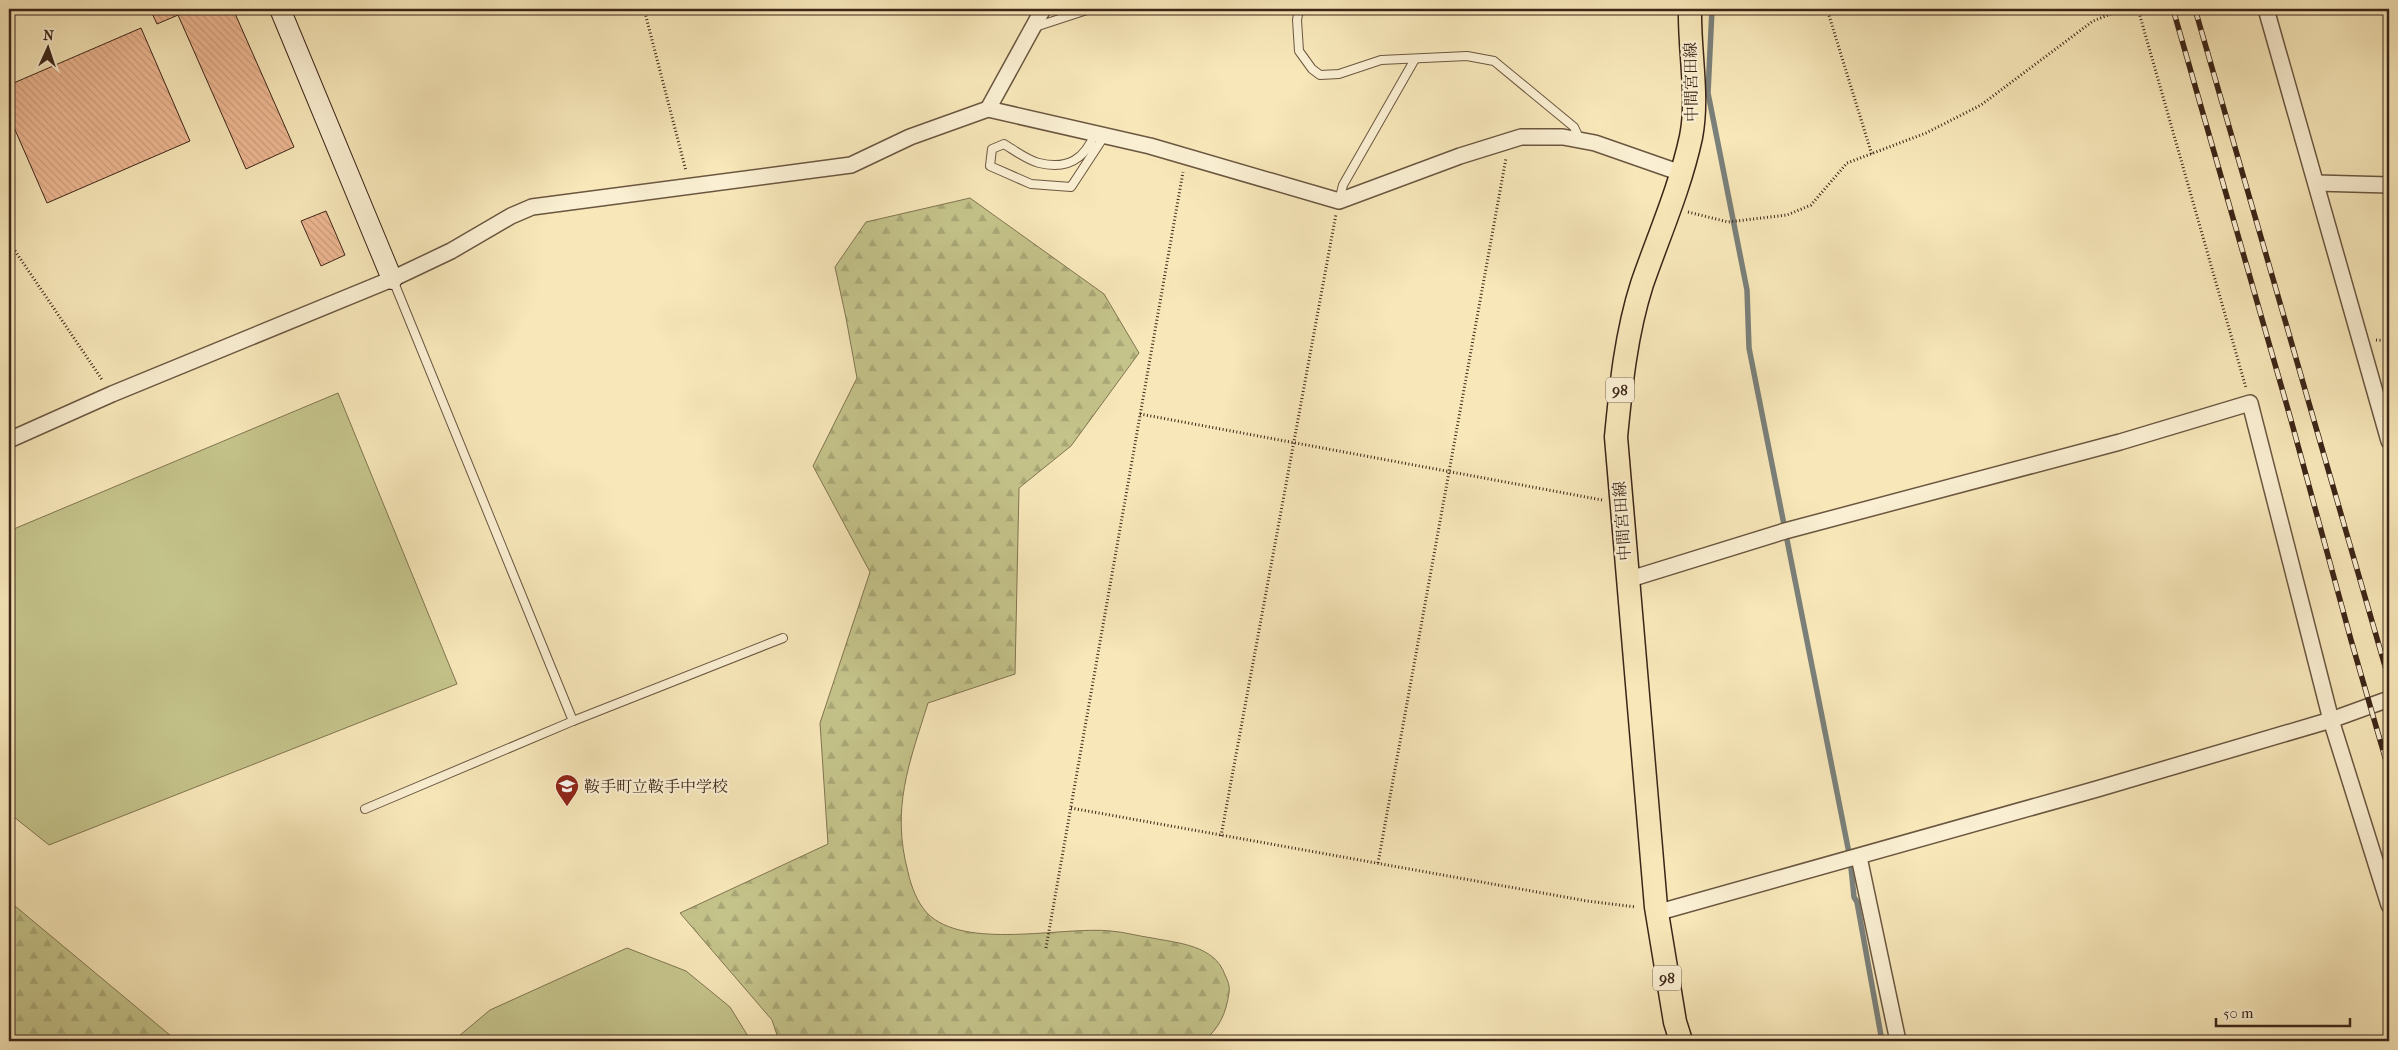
<svg xmlns="http://www.w3.org/2000/svg" width="2398" height="1050" font-family="'IM FELL French Canon','Noto Serif JP',serif">
	<style>
		.forest { fill: url(#forest-firs); stroke: #807451 }
		.park { fill: #c4c38a; stroke: #807451 }
		.lines { fill: none; stroke-linecap: round; stroke-linejoin: round }
		.stream { stroke: #7a807a; stroke-width: 5.5 }
		.building { fill: url(#building-back-hatch); stroke: #3c2518 }
		.lane-casing { stroke: #6b5640; stroke-width: 10 }
		.street-casing { stroke: #6b5640; stroke-width: 18 }
		.secondary-casing { stroke: #3c2518; stroke-width: 22 }
		.primary-casing { stroke: #3c2518; stroke-width: 25 }
		.path { stroke: #3c2518; stroke-width: 3; stroke-dasharray: 1 2.5; stroke-linecap: butt }
		.lane { stroke: #faefd2; stroke-width: 8 }
		.street { stroke: #faefd2; stroke-width: 15 }
		.secondary { stroke: #faefd2; stroke-width: 20 }
		.primary { stroke: #f7e7b9; stroke-width: 22 }
		.rail-casing { stroke: #3c2518; stroke-width: 5.5 }
		.rail { stroke: #faefd2; stroke-width: 4; stroke-dasharray: 11; stroke-linecap: butt }
		.labels { text-anchor: middle; dominant-baseline: central; stroke-width: 4.5; stroke-linejoin: round; paint-order: stroke }
		.shield { fill: #faefd2; stroke: #756250; stroke-width: 1 }
		.shield-label { font-size: 15px; font-weight: bold; fill: #3c2518 }
		.street-label { font-size: 16px; fill: #3c2518; stroke: #faefd2 }
		.poi-label { font-size: 16px; fill: #3c2518; stroke: #faefd2; text-anchor: start }
	</style>
	<defs>
		<pattern id="forest-firs" width="22" height="20" patternUnits="userSpaceOnUse" patternTransform="scale(1.25)"><rect width="22" height="20" fill="#c4c38a"/><path d="M5 1l3.5 6h-7zM16 11l3.5 6h-7z" fill="#a9a776"/></pattern>
		<pattern id="building-back-hatch" width="6" height="6" patternUnits="userSpaceOnUse" patternTransform="scale(1.25)"><rect width="6" height="6" fill="#edb792"/><path d="M-1 5l2 2M0 0l6 6M5-1l2 2" fill="none" stroke="#cc9d7d"/></pattern>
	</defs>
	<rect width="100%" height="100%" fill="#f7e7b9"/>
	<filter id="stains"><feTurbulence type="fractalNoise" baseFrequency=".004" numOctaves="4"/><feColorMatrix values="0 0 0 0 .2 0 0 0 0 .09 0 0 0 0 .02 0 0 0 .5 -.17"/></filter>
	<radialGradient id="worn" r=".72"><stop offset=".6" stop-color="#630" stop-opacity="0"/><stop offset="1" stop-color="#630" stop-opacity=".3"/></radialGradient>
	<g class="forest">
		<path d="M970,198L1104,294L1139,353L1071,446L1019,488L1015,674L928,703C909,764 891,808 908,872C911,886 917,902 927,913C964,951 1062,926 1111,931C1124,932 1138,936 1152,938C1177,943 1215,945 1225,975C1228,981 1230,986 1229,993C1226,1013 1220,1027 1204,1041H779L772,1020L680,913L828,844L820,723L870,572L813,466L857,378L846,318L835,267L866,222Z"/>
		<path d="M9,901L177,1041H9Z"/>
	</g>
	<g class="park">
		<path d="M338,393L457,684L49,845L9,813V531Z"/>
		<path d="M627,948L686,971L730,1007L751,1041H453L490,1010Z"/>
	</g>
	<g class="lines">
		<path class="stream" d="M1712,9L1708,93L1747,290L1749,348L1850,858L1854,897L1857,902L1882,1041"/>
	</g>
	<g class="building">
		<path d="M150,9H233L294,147L246,169L178,15L157,24Z"/>
		<path d="M141,28L190,141L47,203L9,116V85Z"/>
		<path d="M326,211L345,255L321,266L301,221Z"/>
	</g>
	<g class="lines">
		<g class="lane-casing">
			<g id="lane">
				<path d="M1299,9L1297,20L1299,51L1312,69L1320,75L1339,74L1381,60L1467,56L1494,61L1574,127L1580,140"/>
				<path d="M1035,27L1090,9"/>
				<path d="M1095,133C1085,159 1068,170 1039,163C1027,160 1014,150 1004,144L992,149L990,166L1031,184L1071,187L1105,135"/>
				<path d="M1339,201L1343,185L1415,59"/>
				<path d="M393,280L573,721"/>
				<path d="M365,809L573,721L783,638"/>
			</g>
		</g>
		<g class="street-casing">
			<g id="street">
				<path d="M2266,9L2389,441"/>
				<path d="M988,109L1043,9"/>
				<path d="M2316,183L2389,185"/>
				<path d="M9,440L112,394L392,279L451,251L511,216L532,207L851,165L910,137L988,109L1150,146L1339,201L1460,156L1521,137H1563L1595,143L1681,173"/>
				<path d="M1627,580L1785,531L2120,442L2250,403L2331,720L2389,905"/>
				<path d="M1859,857L1898,1041"/>
				<path d="M1656,913L2097,789L2331,720L2389,699"/>
			</g>
		</g>
		<g class="secondary-casing">
			<path id="secondary" d="M280,9L392,279"/>
		</g>
		<g class="primary-casing">
			<path id="primary" d="M1681,1041L1675,1022L1656,907L1616,437C1621,385 1626,334 1642,284C1659,235 1680,188 1691,137C1699,96 1689,51 1690,9"/>
		</g>
		<g class="path">
			<path d="M644,9L686,171"/>
			<path d="M1827,9L1872,155"/>
			<path d="M2138,9L2246,388"/>
			<path d="M1688,212L1728,222L1787,215L1811,205L1847,163L1926,133L1981,105L2093,21L2123,9"/>
			<path d="M9,242L103,381"/>
			<path d="M2376,340L2389,341"/>
			<path d="M1140,414L1602,500"/>
			<path d="M1071,808L1587,901L1636,907"/>
			<path d="M1221,836L1336,214"/>
			<path d="M1378,863L1506,158"/>
			<path d="M1046,948L1183,172"/>
		</g>
		<use href="#lane" class="lane"/>
		<use href="#street" class="street"/>
		<use href="#secondary" class="secondary"/>
		<use href="#primary" class="primary"/>
		<g class="rail-casing">
			<g id="rail">
				<path d="M2173,9L2291,420L2351,640L2389,771"/>
				<path d="M2195,9L2389,680"/>
			</g>
		</g>
		<use href="#rail" class="rail"/>
	</g>
	<defs>
		<g id="school-pin" transform="scale(1.25)"><path d="M0 17L-7.5 6A9.5 9.5 0 1 1 7.5 6Z" fill="#8f2418" stroke="#faefd2"/><path d="M0-5L7-2L0 1L-7-2ZM-4 1L0 2.5L4 1V4Q0 6-4 4Z" fill="#fff"/></g>
	</defs>
	<g fill-rule="evenodd">
		<use href="#school-pin" x="567" y="786"/>
	</g>
	<g class="labels">
		<g class="shield">
			<rect x="1606" y="377.5" width="28" height="25" rx="4"/>
			<rect x="1653" y="965.5" width="28" height="25" rx="4"/>
		</g>
		<g class="shield-label">
			<text x="1620" y="390">98</text>
			<text x="1667" y="978">98</text>
		</g>
		<g class="street-label">
			<text transform="translate(1691 82) rotate(-91)">中間宮田線</text>
			<text transform="translate(1622 521) rotate(-94)">中間宮田線</text>
		</g>
		<g class="poi-label">
			<text x="584" y="786">鞍手町立鞍手中学校</text>
		</g>
	</g>
	<rect width="2398" height="1050" fill="none" stroke="#f7e7b9" stroke-width="30"/>
	<rect x="10" y="10" width="2378" height="1030" fill="none" stroke="#3c2518" stroke-width="2.5"/>
	<rect x="15" y="15" width="2368" height="1020" fill="none" stroke="#3c2518"/>
	<g transform="translate(48 48) rotate(3)" stroke="#faefd2" stroke-width="4" paint-order="stroke">
	<path d="M0-4L9 19L0 12L-9 19Z" fill="#3c2518"/>
	<text y="-8" font-size="14" font-weight="bold" text-anchor="middle" fill="#3c2518">N</text>
	</g>
	<path d="M2216 1018v8h134v-8" fill="none" stroke="#3c2518" stroke-width="2.5"/>
	<text x="2223" y="1018" font-size="15" fill="#3c2518" stroke="#faefd2" stroke-width="4" paint-order="stroke">50 m</text>
	<rect width="100%" height="100%" filter="url(#stains)"/>
	<rect width="100%" height="100%" fill="url(#worn)"/>
</svg>
